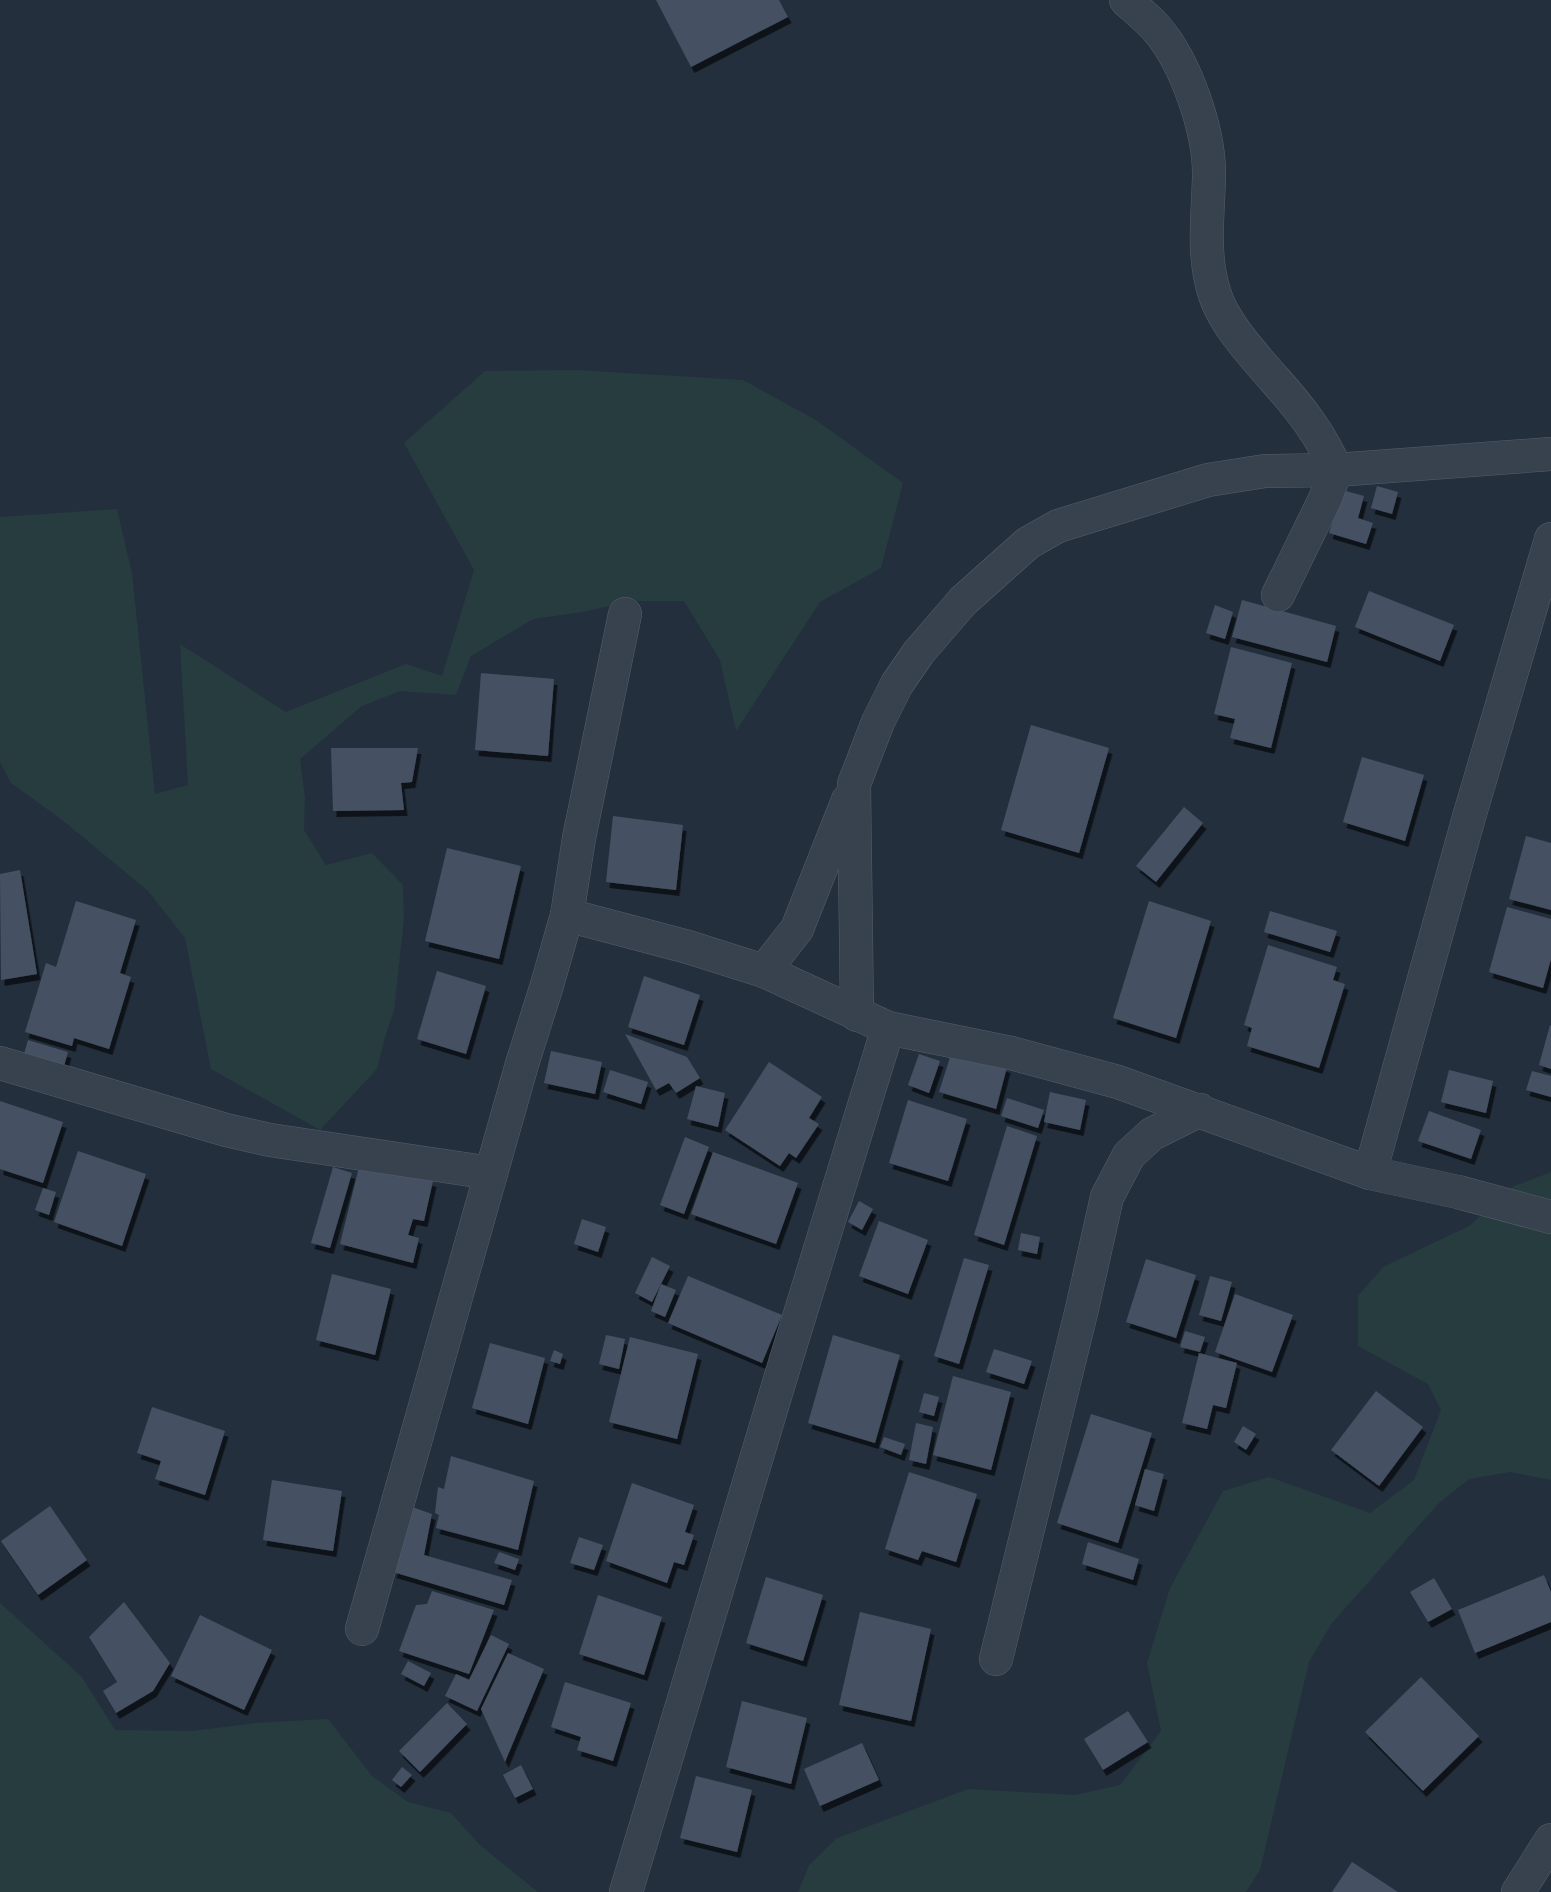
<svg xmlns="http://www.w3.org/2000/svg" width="1551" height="1892" font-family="'Noto Sans',sans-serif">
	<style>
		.green { fill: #263c3f }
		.building { fill: #455162; filter: url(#shadow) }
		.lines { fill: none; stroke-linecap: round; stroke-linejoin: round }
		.minor-casing { stroke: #565f6c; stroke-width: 34 }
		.minor { stroke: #38414e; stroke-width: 33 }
	</style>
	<defs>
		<filter id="shadow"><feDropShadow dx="3.5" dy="6" stdDeviation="0" flood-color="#0009"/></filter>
	</defs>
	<rect width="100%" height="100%" fill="#242f3e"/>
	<g class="green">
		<path d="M575,370L743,380L816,420L903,483L881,568L820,602L736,731L720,660L684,601H630L583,612L533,619L471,656L456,695L400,691L362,706L300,759L305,798L304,830L326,865L372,853L403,885L404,919L394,1011L385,1037L377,1069L320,1130L211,1069L185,938L148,891L61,819L11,783L0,762V517L117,509L132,573L155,794L188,785L180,644L286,712L406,664L442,676L474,570L404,443L485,371Z"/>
		<path d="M1551,1172V1480L1510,1472L1469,1479L1438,1504L1332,1623L1309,1662L1260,1870L1246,1892H798L809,1865L837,1838L968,1789L1075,1795L1120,1785L1161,1731L1147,1663L1170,1588L1223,1491L1269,1477L1370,1513L1414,1480L1441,1410L1428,1384L1358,1346V1296L1383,1267L1469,1226L1512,1187Z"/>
		<path d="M0,1603L82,1677L115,1730L192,1731L256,1723L328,1719L372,1776L408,1802L451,1813L480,1845L538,1892H0Z"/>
	</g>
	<g class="building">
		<path d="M656,0H779L788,17L691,67Z"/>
		<path d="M1377,486L1398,492L1392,514L1371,508Z"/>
		<path d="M1342,490L1364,496L1358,518L1373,523L1366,544L1329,533Z"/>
		<path d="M1369,591L1454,625L1440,661L1355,627Z"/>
		<path d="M1242,600L1336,626L1327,662L1232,637Z"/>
		<path d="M1215,605L1233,612L1225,639L1206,633Z"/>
		<path d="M1231,647L1292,663L1271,748L1230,738L1235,719L1214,714Z"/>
		<path d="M481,673L554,679L548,756L475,750Z"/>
		<path d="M1031,725L1109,748L1079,853L1001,830Z"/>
		<path d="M331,748H418L412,782L401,783L404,810L333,811Z"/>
		<path d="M1362,757L1424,775L1405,841L1343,822Z"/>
		<path d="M1184,807L1203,823L1156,882L1136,866Z"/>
		<path d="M613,816L683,825L676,890L606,882Z"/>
		<path d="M1526,836L1551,843V910L1509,899Z"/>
		<path d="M447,848L521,866L499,959L425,941Z"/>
		<path d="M20,870L37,974L1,980L0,874Z"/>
		<path d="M76,901L136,920L120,973L131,977L109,1049L74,1038L72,1046L25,1032L46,963L56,967Z"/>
		<path d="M1149,901L1211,921L1176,1038L1113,1018Z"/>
		<path d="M1507,907L1551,919V959L1543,988L1489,972Z"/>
		<path d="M1270,911L1337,931L1330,952L1264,932Z"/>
		<path d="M1268,945L1337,967L1333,980L1345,984L1319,1068L1247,1046L1252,1028L1244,1025Z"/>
		<path d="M437,971L486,986L466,1054L417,1039Z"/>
		<path d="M644,976L700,995L684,1045L628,1027Z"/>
		<path d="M1550,1025L1551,1026V1069L1539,1065Z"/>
		<path d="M625,1034L687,1057L700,1078L676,1093L669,1083L656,1090Z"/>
		<path d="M28,1040L68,1052L62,1073L22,1061Z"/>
		<path d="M551,1051L602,1062L595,1094L544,1083Z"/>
		<path d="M952,1051L1007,1067L996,1109L939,1092Z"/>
		<path d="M919,1054L940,1061L929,1093L908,1085Z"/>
		<path d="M769,1062L822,1097L809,1118L819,1124L796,1158L789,1153L780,1166L725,1130Z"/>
		<path d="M610,1070L648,1082L641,1104L603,1092Z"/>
		<path d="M1449,1070L1493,1081L1486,1113L1441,1102Z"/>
		<path d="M1532,1071L1551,1076V1097L1526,1090Z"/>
		<path d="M696,1086L725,1093L718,1127L687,1119Z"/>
		<path d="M1050,1092L1086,1100L1080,1130L1044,1122Z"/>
		<path d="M1007,1098L1044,1110L1038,1128L1001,1116Z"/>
		<path d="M908,1100L967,1119L948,1181L889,1163Z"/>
		<path d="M0,1101L63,1122L43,1183L0,1169Z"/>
		<path d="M1429,1111L1481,1130L1471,1159L1418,1141Z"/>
		<path d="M1007,1126L1037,1136L1004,1245L974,1235Z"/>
		<path d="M685,1137L709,1147L684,1214L660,1205Z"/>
		<path d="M78,1151L146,1174L122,1246L54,1222Z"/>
		<path d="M713,1152L798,1183L776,1244L691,1214Z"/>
		<path d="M360,1163L433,1181L424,1221L413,1219L408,1235L419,1238L413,1263L340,1244Z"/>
		<path d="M333,1167L352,1173L330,1248L311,1243Z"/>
		<path d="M43,1188L56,1192L49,1215L35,1210Z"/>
		<path d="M859,1201L873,1209L862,1230L848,1222Z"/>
		<path d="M582,1219L606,1227L598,1252L574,1244Z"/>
		<path d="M879,1221L928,1240L908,1294L859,1276Z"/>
		<path d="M1021,1233L1040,1237L1037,1254L1018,1250Z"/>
		<path d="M652,1257L670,1266L652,1302L635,1293Z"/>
		<path d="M964,1258L989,1265L959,1364L934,1356Z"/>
		<path d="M1146,1259L1196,1275L1176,1338L1126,1322Z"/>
		<path d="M332,1274L391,1289L375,1355L316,1340Z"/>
		<path d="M688,1276L782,1315L762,1363L668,1323Z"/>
		<path d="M1210,1276L1232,1282L1221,1321L1199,1315Z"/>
		<path d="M661,1284L676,1290L665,1317L651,1311Z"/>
		<path d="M1235,1294L1293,1315L1272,1372L1215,1352Z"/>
		<path d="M1185,1331L1205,1337L1200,1352L1180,1347Z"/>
		<path d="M606,1335L625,1339L619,1369L599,1364Z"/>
		<path d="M833,1335L900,1355L875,1443L808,1423Z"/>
		<path d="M630,1337L698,1354L677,1439L609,1422Z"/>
		<path d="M490,1343L545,1358L528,1424L472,1408Z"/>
		<path d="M994,1349L1032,1361L1024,1384L986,1372Z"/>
		<path d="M554,1350L563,1354L560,1364L550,1361Z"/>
		<path d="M1199,1353L1237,1363L1226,1408L1213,1405L1207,1429L1182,1423Z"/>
		<path d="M953,1376L1011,1392L991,1470L933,1455Z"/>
		<path d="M1376,1391L1423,1427L1379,1486L1331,1450Z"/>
		<path d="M924,1393L939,1397L934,1416L919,1412Z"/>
		<path d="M152,1407L225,1431L205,1495L155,1479L161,1461L137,1453Z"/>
		<path d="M1091,1414L1152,1433L1118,1543L1057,1523Z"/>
		<path d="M916,1423L933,1427L926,1464L909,1460Z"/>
		<path d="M1243,1426L1256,1434L1246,1450L1234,1442Z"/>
		<path d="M884,1437L905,1444L901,1455L880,1447Z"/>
		<path d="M451,1456L534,1481L518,1550L436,1528L439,1515L435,1513L438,1487L444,1489Z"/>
		<path d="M1145,1469L1164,1474L1154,1511L1135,1505Z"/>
		<path d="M909,1472L977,1494L956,1562L922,1551L918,1560L885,1549Z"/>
		<path d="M272,1480L342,1491L333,1551L263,1540Z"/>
		<path d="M632,1483L694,1505L685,1532L694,1535L684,1565L674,1562L667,1583L606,1561Z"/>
		<path d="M50,1506L87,1560L38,1595L1,1541Z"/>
		<path d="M412,1507L432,1514L424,1555L512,1580L504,1605L393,1572Z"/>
		<path d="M579,1537L603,1545L594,1570L570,1563Z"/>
		<path d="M1088,1542L1139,1559L1133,1580L1082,1564Z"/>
		<path d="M499,1552L519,1559L515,1570L494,1563Z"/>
		<path d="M1544,1575L1551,1592V1622L1475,1653L1458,1610Z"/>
		<path d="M766,1577L823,1595L803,1661L746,1643Z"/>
		<path d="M1434,1578L1452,1609L1428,1622L1410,1592Z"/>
		<path d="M432,1591L494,1610L469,1674L399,1651L416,1605L427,1604Z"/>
		<path d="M598,1595L662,1617L644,1675L579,1654Z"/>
		<path d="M124,1602L170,1663L153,1691L116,1713L103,1691L117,1682L89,1637Z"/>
		<path d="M860,1612L931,1629L911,1721L839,1705Z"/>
		<path d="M200,1615L272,1650L244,1710L171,1676Z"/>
		<path d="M491,1635L509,1644L477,1711L445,1696L456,1674L469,1680Z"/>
		<path d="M508,1653L544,1669L505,1762L481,1709Z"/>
		<path d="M408,1661L431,1673L424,1686L401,1674Z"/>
		<path d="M1421,1677L1479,1736L1423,1791L1365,1732Z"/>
		<path d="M565,1682L631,1703L613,1761L577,1750L581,1737L551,1727Z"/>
		<path d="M742,1701L807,1718L791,1784L726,1767Z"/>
		<path d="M447,1703L467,1724L420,1772L399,1751Z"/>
		<path d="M1128,1711L1148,1742L1103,1770L1084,1739Z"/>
		<path d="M862,1743L879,1780L820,1806L804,1769Z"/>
		<path d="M521,1765L533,1789L515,1798L503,1775Z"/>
		<path d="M402,1767L412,1775L401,1787L392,1780Z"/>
		<path d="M696,1776L752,1790L737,1852L680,1838Z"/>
		<path d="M1352,1862L1398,1892H1332Z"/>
	</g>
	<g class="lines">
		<g class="minor-casing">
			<g id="minor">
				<path d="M1126,0C1136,9 1147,18 1156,28C1186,62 1210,132 1209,177C1208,216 1202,256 1215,295C1225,325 1254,356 1275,380C1300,408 1322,436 1336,470L1325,499L1278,595"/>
				<path d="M567,915L579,838L625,614"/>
				<path d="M764,971L797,929L848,800"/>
				<path d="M857,1015L854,784L878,722L897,684L919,652L963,601L1028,543L1058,526L1208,480L1265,471L1336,470L1551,454"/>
				<path d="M0,1063L226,1130L270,1140L491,1173"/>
				<path d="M1370,1173L1469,817L1551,539"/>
				<path d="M362,1629L522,1064L547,985L567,915L688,947L764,971L888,1028L1011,1053L1118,1082L1370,1173L1458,1192L1551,1217"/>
				<path d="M996,1659L1081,1313L1107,1197L1129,1155L1152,1134L1200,1110"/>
				<path d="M626,1892L785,1363L888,1028"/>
				<path d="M1518,1892L1551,1840"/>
			</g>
		</g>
		<use href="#minor" class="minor"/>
	</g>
</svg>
